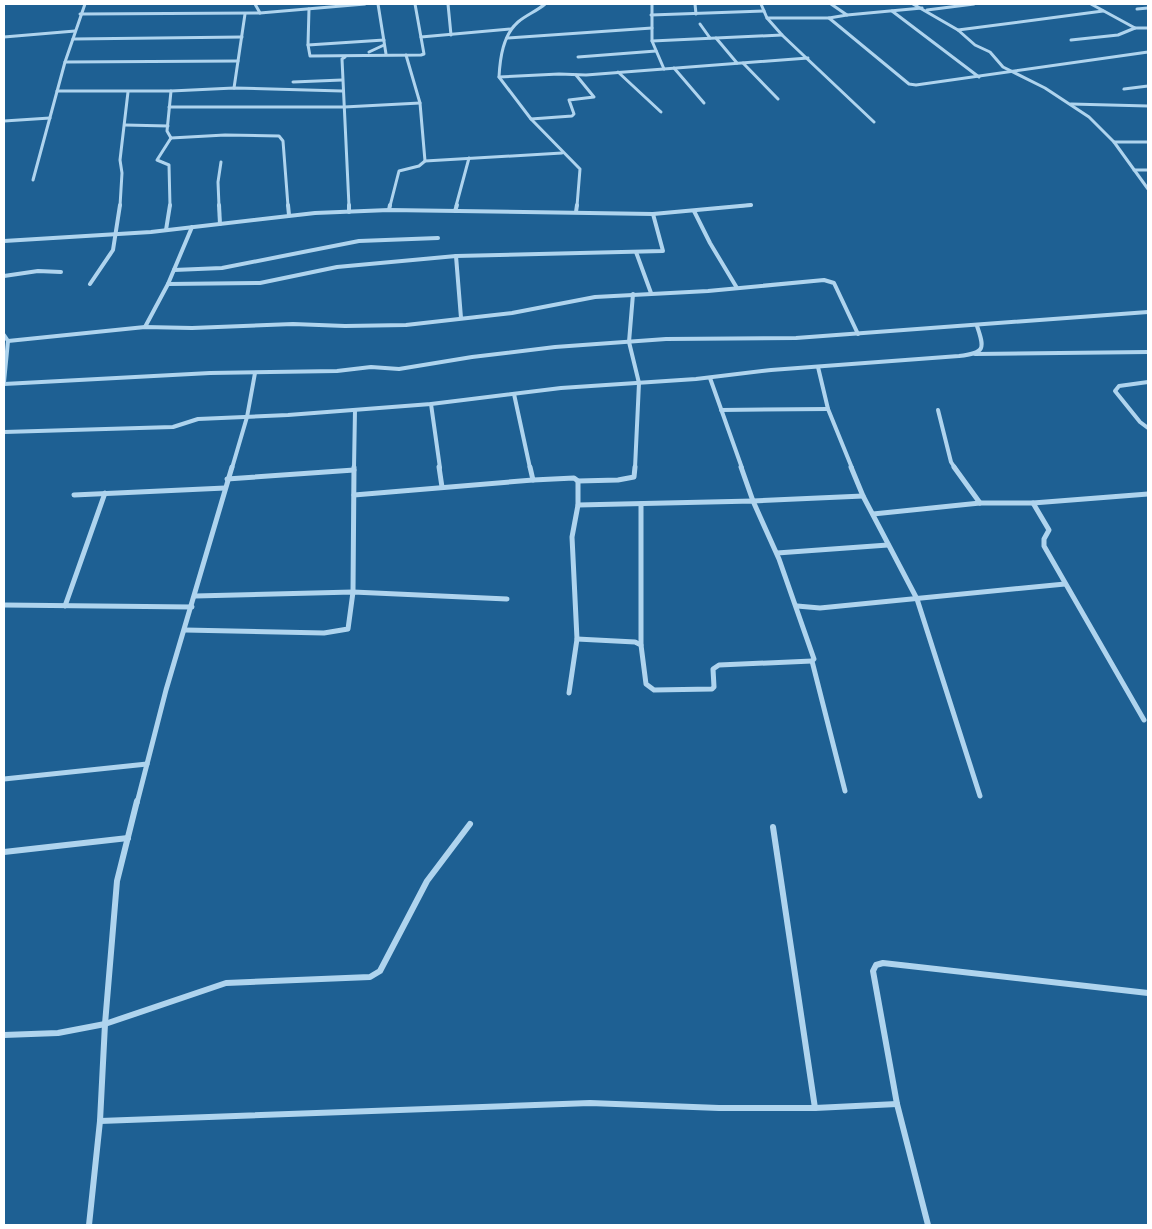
<svg xmlns="http://www.w3.org/2000/svg" width="1152" height="1229" font-family="'Fira Sans',sans-serif">
	<style>
		.lines { fill: none; stroke-linecap: round; stroke-linejoin: round }
		.minor-far3 { stroke: #afd4ee; stroke-width: 3 }
		.minor-far2 { stroke: #afd4ee; stroke-width: 4 }
		.minor-far1 { stroke: #afd4ee; stroke-width: 5 }
		.minor { stroke: #afd4ee; stroke-width: 6 }
	</style>
	<rect width="100%" height="100%" fill="#1e6093"/>
	<g class="lines">
		<g class="minor-far3">
			<path d="M255,4L260,13"/>
			<path d="M378,4L386,54"/>
			<path d="M448,4L451,35"/>
			<path d="M545,4C537,11 526,15 518,22C503,35 500,58 499,77L531,119L580,169L577,206"/>
			<path d="M652,4V41L664,69"/>
			<path d="M695,4L696,14"/>
			<path d="M761,4L767,18L782,35L874,122"/>
			<path d="M913,4L958,30L975,45L990,52L1003,67L1045,88L1089,117L1114,142L1148,189"/>
			<path d="M1091,4L1135,28"/>
			<path d="M309,9L308,45L310,56L421,55L424,54L415,4"/>
			<path d="M1137,9L1148,8"/>
			<path d="M927,10L974,4"/>
			<path d="M892,11L979,77"/>
			<path d="M80,14L260,13L365,4"/>
			<path d="M651,15L764,11"/>
			<path d="M847,15L922,8"/>
			<path d="M767,18H829L909,84L916,85L1148,52"/>
			<path d="M829,18L847,15L831,4"/>
			<path d="M700,24L710,38"/>
			<path d="M958,30L1103,11"/>
			<path d="M4,37L75,31"/>
			<path d="M421,37L511,29"/>
			<path d="M507,38L652,28"/>
			<path d="M716,38L737,63"/>
			<path d="M73,39L242,37"/>
			<path d="M1071,40L1118,35L1135,28H1148"/>
			<path d="M652,41L782,35"/>
			<path d="M308,45L384,40"/>
			<path d="M369,52L384,45"/>
			<path d="M406,55L420,103L425,161"/>
			<path d="M345,57L342,59L349,206"/>
			<path d="M578,57L656,51"/>
			<path d="M65,62L238,61"/>
			<path d="M743,63L778,99"/>
			<path d="M674,68L704,103"/>
			<path d="M618,72L661,112"/>
			<path d="M499,77L559,74L586,75L808,58"/>
			<path d="M293,82L342,80"/>
			<path d="M234,88L245,14"/>
			<path d="M1124,89L1148,86"/>
			<path d="M57,91H171L234,88L342,91"/>
			<path d="M171,91L167,131L171,138"/>
			<path d="M1071,104L1148,106"/>
			<path d="M169,107H344L420,103"/>
			<path d="M531,119L572,116L574,114L569,100L594,97L576,75"/>
			<path d="M4,121L50,118"/>
			<path d="M125,125L168,126"/>
			<path d="M171,138L225,135L279,136L283,141L288,206"/>
			<path d="M1114,142H1148"/>
			<path d="M1134,170H1148"/>
			<path d="M33,180L65,62L85,4"/>
			<path d="M120,206L122,173L120,160L128,92"/>
			<path d="M170,206L169,165L157,160L171,138"/>
			<path d="M219,206L218,182L221,162"/>
			<path d="M390,206L399,171L419,166L425,161L562,153"/>
			<path d="M456,206L469,158"/>
			<path d="M740,206L751,205"/>
		</g>
		<g class="minor-far2">
			<path d="M219,205L220,224"/>
			<path d="M288,205L289,215"/>
			<path d="M349,205V212"/>
			<path d="M389,210L390,205"/>
			<path d="M455,211L457,205"/>
			<path d="M694,211L710,243L737,288"/>
			<path d="M576,212L577,205"/>
			<path d="M166,230L170,205"/>
			<path d="M4,241L151,232L315,213L389,210L653,214L751,205"/>
			<path d="M636,252L651,293"/>
			<path d="M456,256L461,318"/>
			<path d="M174,270L222,268L359,241L438,238"/>
			<path d="M4,276L38,271L61,272"/>
			<path d="M90,284L113,250L120,205"/>
			<path d="M168,284L260,283L337,267L456,256L663,251L653,214"/>
			<path d="M633,294L629,342L639,383L635,468"/>
			<path d="M145,327L168,284L192,227"/>
			<path d="M4,335L8,341L4,382"/>
			<path d="M8,341L145,327L192,328L293,324L345,326L406,325L512,313L595,297L708,291L824,280L834,283L858,334"/>
			<path d="M975,354L1148,352"/>
			<path d="M818,367L828,409L852,468"/>
			<path d="M710,378L742,468"/>
			<path d="M1148,382L1119,386L1115,391L1140,422L1148,428"/>
			<path d="M4,384L210,373L337,371L371,367L399,369L472,357L555,347L666,339L796,338L1148,312"/>
			<path d="M514,394L530,468"/>
			<path d="M431,404L440,468"/>
			<path d="M721,410L828,409"/>
			<path d="M938,410L951,462L955,468"/>
			<path d="M4,432L173,427L198,419L288,415L431,404L561,388L696,379L771,370L959,356C985,353 985,349 977,326"/>
			<path d="M232,468L247,417L255,373"/>
			<path d="M354,468L355,410"/>
		</g>
		<g class="minor-far1">
			<path d="M439,467L442,487"/>
			<path d="M530,467L533,480L574,478L578,481L618,480L634,477L635,467"/>
			<path d="M741,467L753,501L863,496"/>
			<path d="M851,467L863,496L917,599L980,796"/>
			<path d="M954,467L980,503"/>
			<path d="M227,479L354,470"/>
			<path d="M74,495L225,488"/>
			<path d="M354,495L533,480"/>
			<path d="M1033,503L1049,530L1044,539V546L1144,720"/>
			<path d="M641,504V645"/>
			<path d="M578,505L753,501L779,559L814,659L812,661L845,791"/>
			<path d="M873,514L980,503H1033L1148,494"/>
			<path d="M777,553L888,545"/>
			<path d="M195,596L353,592L507,599"/>
			<path d="M4,605L192,607"/>
			<path d="M65,606L105,493"/>
			<path d="M797,606L820,608L1065,584"/>
			<path d="M185,630L324,633L348,629L353,592L354,467"/>
			<path d="M577,639L635,642L641,645L646,684L654,690L712,689L714,687L713,669L719,665L812,661"/>
			<path d="M569,693L577,639L572,537L578,505V481"/>
			<path d="M4,779L147,764"/>
			<path d="M137,803L166,690L232,467"/>
		</g>
		<g class="minor">
			<path d="M773,827L815,1108"/>
			<path d="M4,852L128,838"/>
			<path d="M4,1035L58,1033L105,1024L226,983L370,977L380,971L427,881L470,824"/>
			<path d="M100,1121L590,1103L719,1108H815L897,1104"/>
			<path d="M89,1225L100,1121L105,1024L117,881L137,801"/>
			<path d="M928,1225L897,1104L873,971L876,965L883,963L1148,993"/>
		</g>
	</g>
	<rect width="1152" height="1229" fill="none" stroke="#ffffff" stroke-width="10"/>
</svg>
